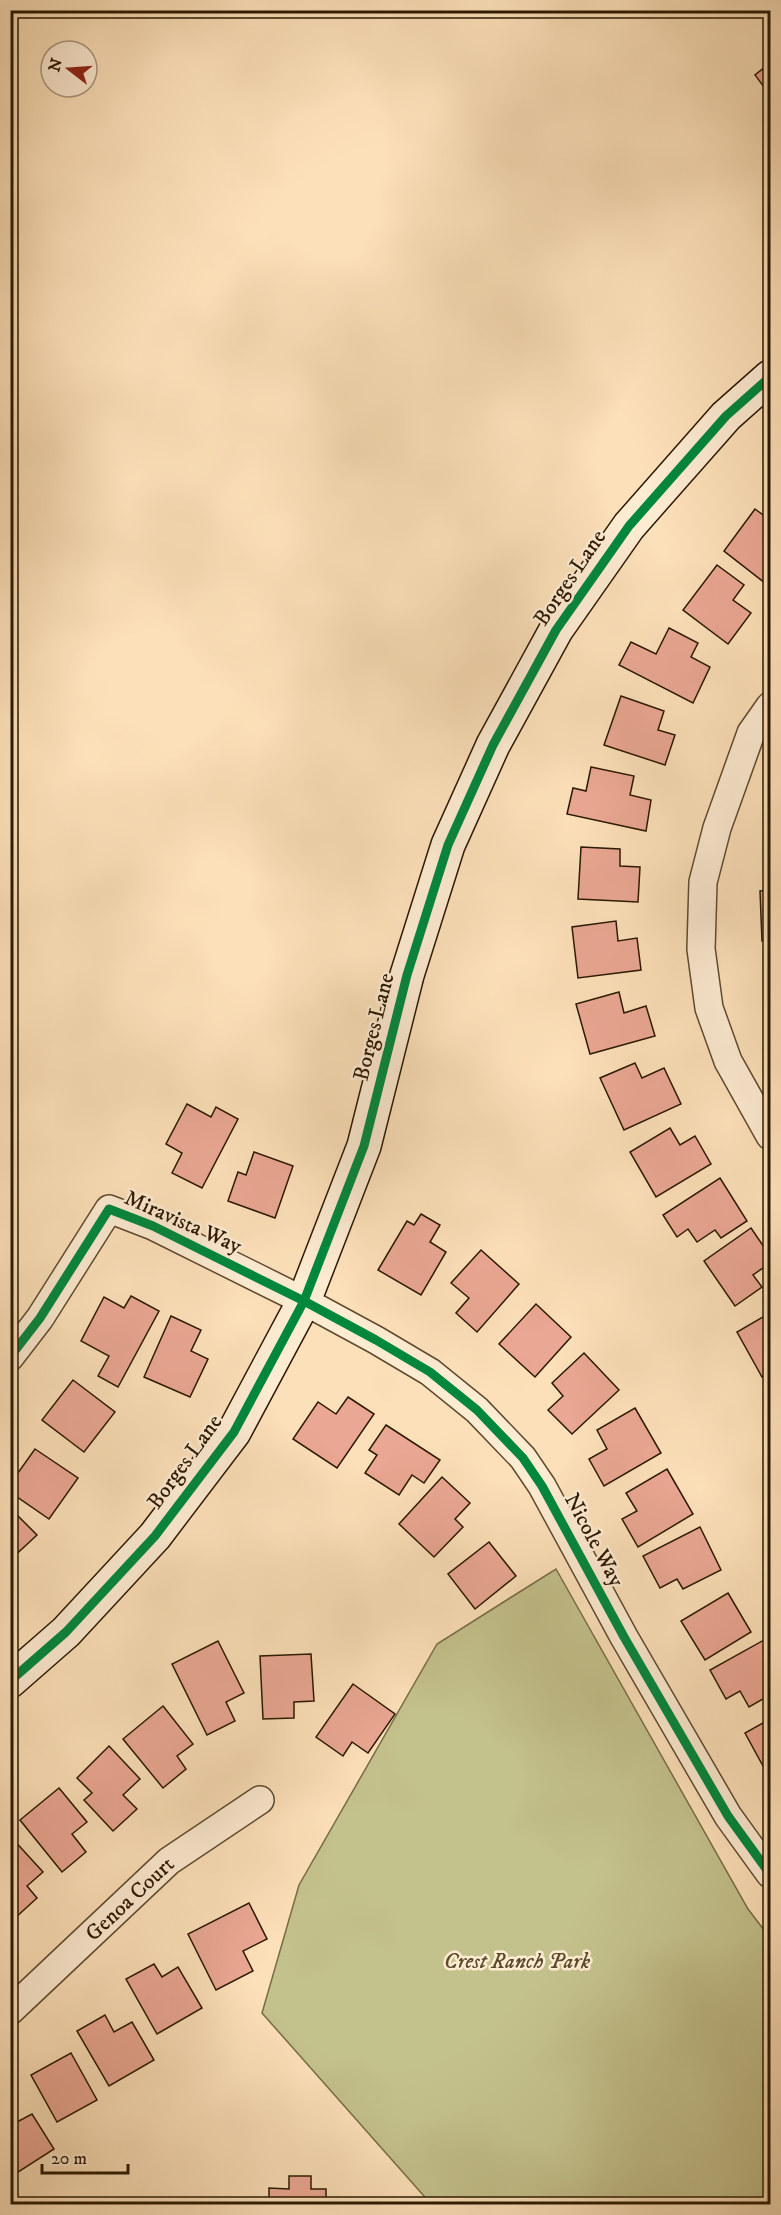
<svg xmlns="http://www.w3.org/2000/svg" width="781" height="2215" font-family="'IM FELL DW Pica',serif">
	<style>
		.green { fill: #c3c18c; stroke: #776c46; stroke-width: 1.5 }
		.building { fill: #eaa793; stroke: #2b1800; stroke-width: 1.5 }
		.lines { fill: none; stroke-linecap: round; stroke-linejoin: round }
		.street-casing { stroke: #5f4a2e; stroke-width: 30 }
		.secondary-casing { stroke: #2b1800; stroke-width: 36 }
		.street { stroke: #fdebd2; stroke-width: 27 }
		.secondary { stroke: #fdebd2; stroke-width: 33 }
		.cycleway-casing { stroke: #fdebd2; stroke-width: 13 }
		.cycleway { stroke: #00873e; stroke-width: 9 }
		.labels { text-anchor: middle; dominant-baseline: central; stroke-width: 5; stroke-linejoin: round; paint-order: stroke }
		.street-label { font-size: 22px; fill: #2b1800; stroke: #fdebd2 }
		.park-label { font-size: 22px; font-style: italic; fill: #594b2a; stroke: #fdebd2 }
	</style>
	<rect width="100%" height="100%" fill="#fce0b9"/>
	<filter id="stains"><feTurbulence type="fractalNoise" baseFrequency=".00333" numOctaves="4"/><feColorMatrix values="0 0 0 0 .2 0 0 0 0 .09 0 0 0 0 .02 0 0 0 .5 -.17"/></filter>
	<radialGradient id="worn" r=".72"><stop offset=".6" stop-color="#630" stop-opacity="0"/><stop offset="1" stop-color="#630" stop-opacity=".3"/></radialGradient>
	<path class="green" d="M556,1569L748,1909L770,1938V2204H431L262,2013L299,1885L437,1644Z"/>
	<g class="building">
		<path d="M770,63V95L755,75Z"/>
		<path d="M755,509L770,520V587L724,551Z"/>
		<path d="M717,565L744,585L733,600L751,613L728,644L683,610Z"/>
		<path d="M669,628L698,643L691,657L710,667L693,703L619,665L631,642L656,654Z"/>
		<path d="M621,696L664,711L658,730L675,735L665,765L604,745Z"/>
		<path d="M591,767L634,776L630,795L651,800L646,831L567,814L573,788L586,791Z"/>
		<path d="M770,834V865L765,864Z"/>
		<path d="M581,847L620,849V866L640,867L638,902L578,899Z"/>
		<path d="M770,890V940L762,941L760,891Z"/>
		<path d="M616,921L618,941L637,938L641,970L578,978L572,927Z"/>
		<path d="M619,992L624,1013L646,1006L655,1036L590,1054L576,1004Z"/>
		<path d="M635,1063L642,1078L664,1068L681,1104L624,1130L600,1078Z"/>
		<path d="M187,1104L211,1117L216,1107L238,1119L202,1188L172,1173L182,1153L166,1144Z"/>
		<path d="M670,1128L680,1145L695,1136L711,1164L656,1197L630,1152Z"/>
		<path d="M254,1152L293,1166L275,1218L228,1201L238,1172L246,1175Z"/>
		<path d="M720,1178L747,1221L721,1238L715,1230L697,1242L688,1229L677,1237L663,1215Z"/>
		<path d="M421,1214L440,1225L430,1242L446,1252L421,1295L378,1270L407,1221L414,1225Z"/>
		<path d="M751,1228L770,1256V1263L753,1275L762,1287L735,1306L704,1261Z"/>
		<path d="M481,1250L519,1284L477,1332L456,1313L469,1298L451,1283Z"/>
		<path d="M131,1296L159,1311L118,1387L98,1376L109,1356L81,1341L104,1297L124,1308Z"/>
		<path d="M536,1304L571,1337L535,1377L499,1344Z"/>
		<path d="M770,1313V1372L762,1377L737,1332Z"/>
		<path d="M171,1316L201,1330L191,1351L208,1359L190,1397L144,1377Z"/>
		<path d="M584,1353L619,1390L572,1434L548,1410L563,1396L552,1383Z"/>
		<path d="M73,1380L115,1412L84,1452L42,1420Z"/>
		<path d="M348,1397L374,1414L337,1468L293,1439L318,1402L336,1414Z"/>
		<path d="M635,1408L661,1453L604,1486L589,1459L607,1449L597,1430Z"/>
		<path d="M386,1425L440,1460L424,1483L412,1475L399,1495L365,1473L377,1455L369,1450Z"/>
		<path d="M35,1449L78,1478L49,1519L10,1492V1484Z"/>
		<path d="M667,1469L693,1514L638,1547L622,1519L637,1511L626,1493Z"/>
		<path d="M442,1477L470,1503L455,1519L463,1527L434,1557L399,1524Z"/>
		<path d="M10,1508L37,1535L10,1560Z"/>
		<path d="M700,1527L721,1570L683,1589L677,1579L660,1588L643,1556Z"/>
		<path d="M489,1542L516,1576L475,1609L448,1574Z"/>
		<path d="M728,1593L751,1632L705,1660L681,1621Z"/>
		<path d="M764,1640L770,1651V1695L749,1707L740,1691L726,1699L710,1670Z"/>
		<path d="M218,1641L244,1693L226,1702L235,1721L207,1735L172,1664Z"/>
		<path d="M311,1654L314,1701L294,1702V1718L263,1719L260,1656Z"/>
		<path d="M353,1684L395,1714L368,1753L352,1742L343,1756L316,1737Z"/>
		<path d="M163,1706L193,1744L177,1756L186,1769L163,1788L123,1739Z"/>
		<path d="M770,1719V1762L763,1766L745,1733Z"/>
		<path d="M109,1746L140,1779L123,1795L137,1809L113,1831L84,1800L92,1793L77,1778Z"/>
		<path d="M59,1788L87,1822L72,1834L86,1852L62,1872L20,1820Z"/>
		<path d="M11,1837L43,1872L27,1886L37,1898L14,1919L10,1914Z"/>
		<path d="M249,1903L267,1939L243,1951L253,1971L216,1990L188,1934Z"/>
		<path d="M154,1964L162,1977L178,1967L202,2008L157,2034L126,1979Z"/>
		<path d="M105,2015L114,2032L132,2022L154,2060L109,2086L77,2031Z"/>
		<path d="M71,2053L97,2100L57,2122L31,2075Z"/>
		<path d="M10,2112L17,2122L32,2114L54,2149L12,2176L10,2173Z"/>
		<path d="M289,2176H311V2189H326V2204H269V2188L289,2189Z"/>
	</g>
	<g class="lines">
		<g class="street-casing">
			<g id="street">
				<path d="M770,706L751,733L717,828L703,882L701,949L709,1008L728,1061L770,1136"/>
				<path d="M10,1357L40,1318L109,1209L153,1226L304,1301L376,1340L430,1372L477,1410L523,1458L542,1486L624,1637L728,1816L770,1874"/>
				<path d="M10,2011L169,1861L260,1800"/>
			</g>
		</g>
		<g class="secondary-casing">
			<path id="secondary" d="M10,1681L66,1632L155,1536L234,1432L304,1301L364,1146L407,975L448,845L493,745L556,630L629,526L726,416L770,377"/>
		</g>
		<use href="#street" class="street"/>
		<use href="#secondary" class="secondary"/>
		<g class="cycleway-casing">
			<g id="cycleway">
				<path d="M10,1357L40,1318L109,1209L153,1226L304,1301L376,1340L430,1372L477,1410L523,1458L542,1486L624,1637L728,1816L770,1874"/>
				<path d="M10,1681L66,1632L155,1536L234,1432L304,1301L364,1146L407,975L448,845L493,745L556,630L629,526L726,416L770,377"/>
			</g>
		</g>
		<use href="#cycleway" class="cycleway"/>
	</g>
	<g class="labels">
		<g class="street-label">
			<text transform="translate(570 578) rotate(-56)">Borges Lane</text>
			<text transform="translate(374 1027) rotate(-76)">Borges Lane</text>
			<text transform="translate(183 1222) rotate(24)">Miravista Way</text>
			<text transform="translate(185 1462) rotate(-54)">Borges Lane</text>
			<text transform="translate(594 1540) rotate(62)">Nicole Way</text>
			<text transform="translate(130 1899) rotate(-43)">Genoa Court</text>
		</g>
		<g class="park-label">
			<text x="517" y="1961">Crest Ranch Park</text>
		</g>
	</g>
	<rect width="781" height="2215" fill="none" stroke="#fce0b9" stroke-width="36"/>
	<rect x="12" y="12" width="757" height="2191" fill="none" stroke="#2b1800" stroke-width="3"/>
	<rect x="18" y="18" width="745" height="2179" fill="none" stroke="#2b1800" stroke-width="1.5"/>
	<g transform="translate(69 69) rotate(287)"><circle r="28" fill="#fdebd2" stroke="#a9977e" stroke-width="1.5"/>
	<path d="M0-4.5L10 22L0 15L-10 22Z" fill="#8f2418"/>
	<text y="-9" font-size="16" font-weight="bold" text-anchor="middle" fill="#2b1800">N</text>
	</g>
	<path d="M42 2164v9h86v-9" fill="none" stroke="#2b1800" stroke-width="3"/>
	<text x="51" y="2164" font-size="18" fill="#2b1800" stroke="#fdebd2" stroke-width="4.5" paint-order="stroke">20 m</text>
	<rect width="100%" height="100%" filter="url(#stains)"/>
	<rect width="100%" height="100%" fill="url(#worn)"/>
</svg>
